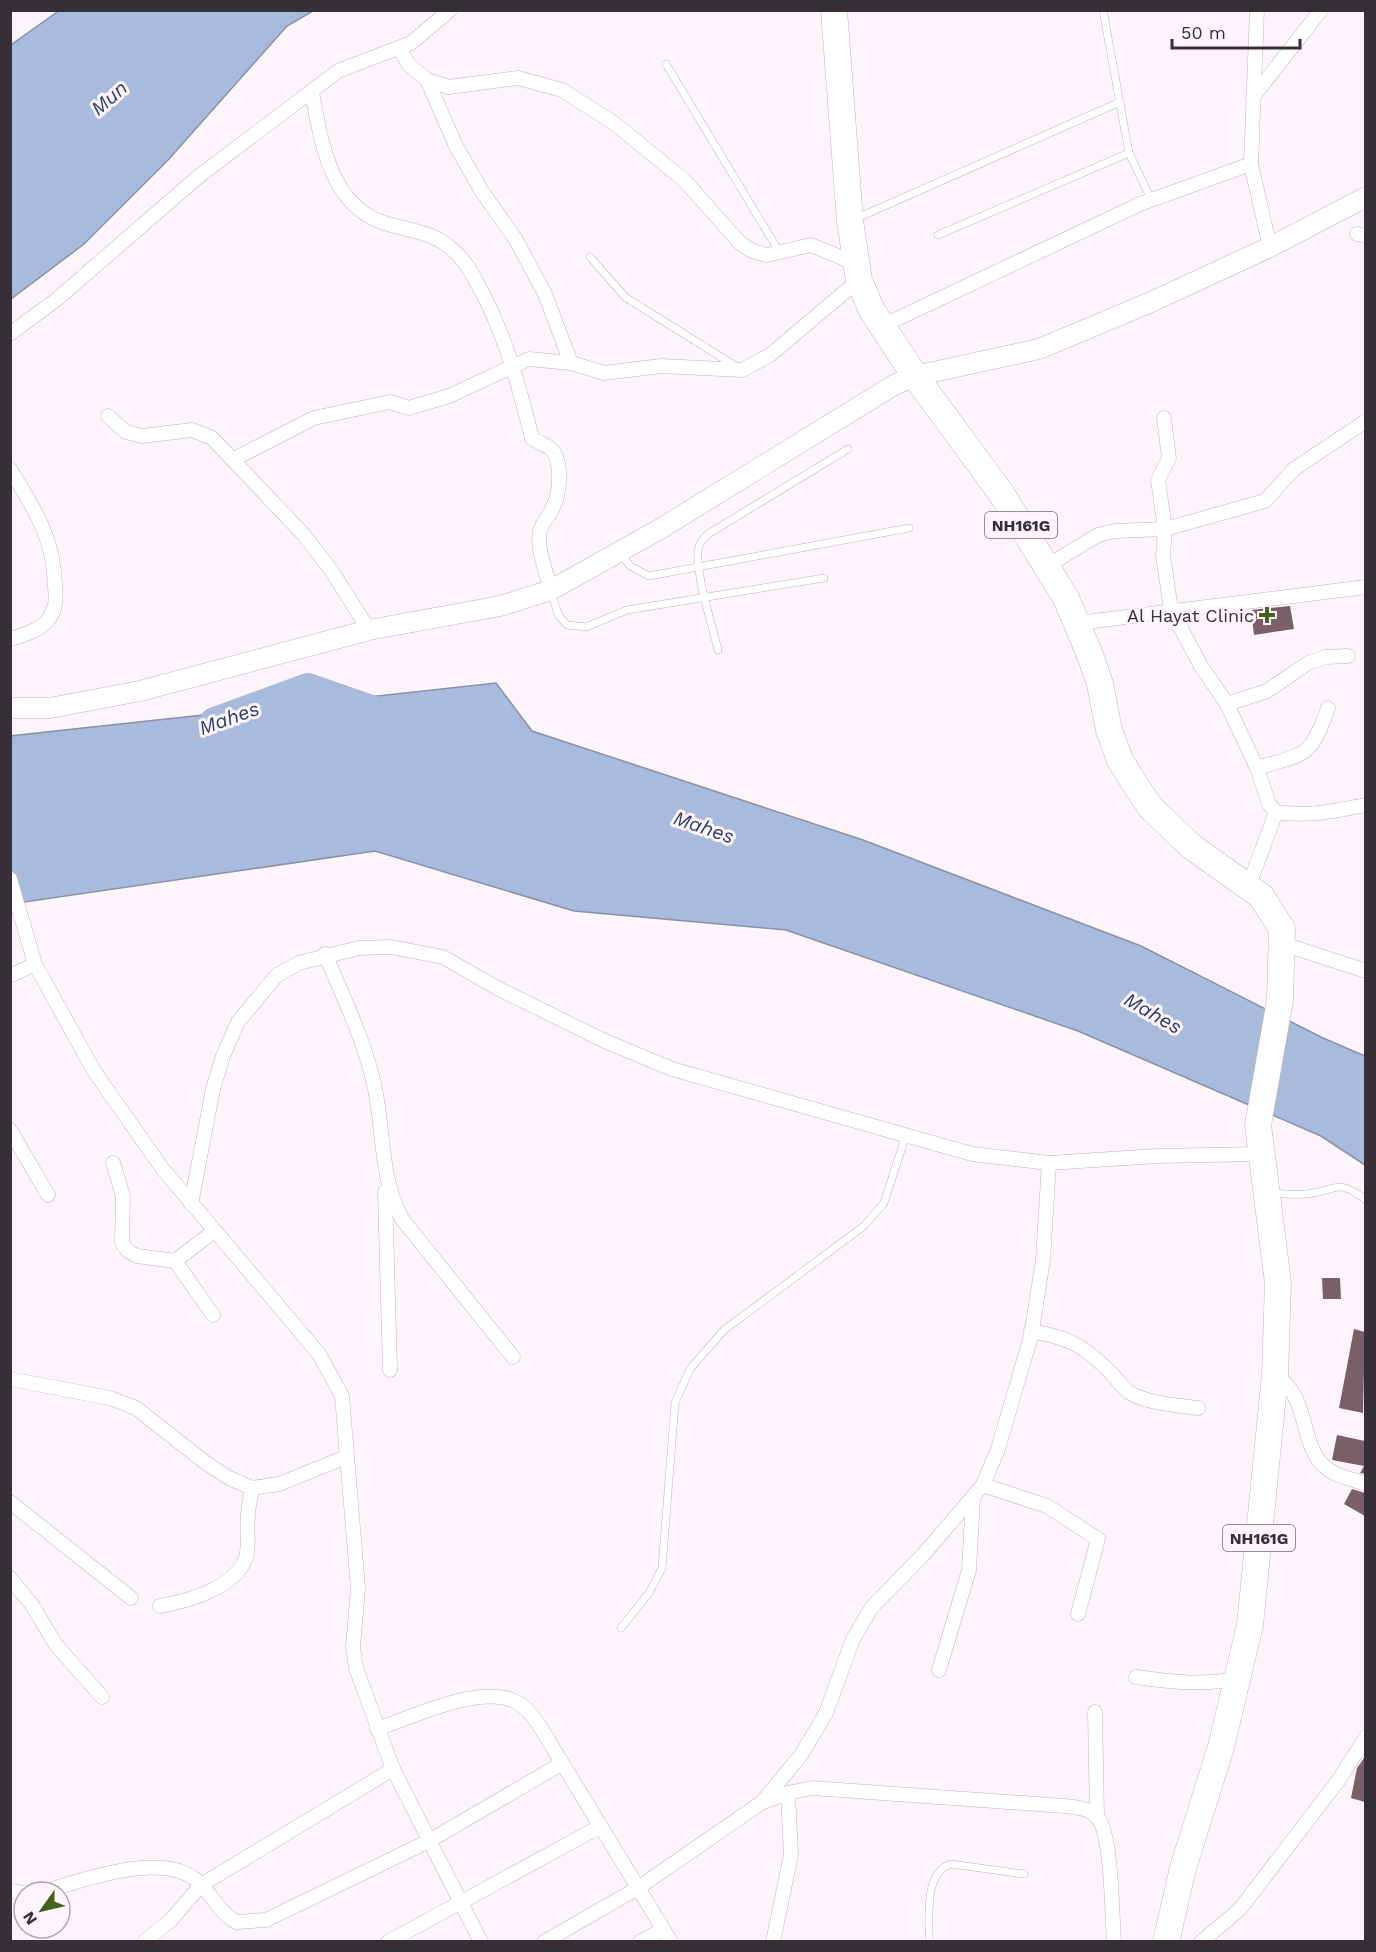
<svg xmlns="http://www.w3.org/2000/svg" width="1376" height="1952" font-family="'Work Sans',sans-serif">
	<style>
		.water { fill: #a9bbdc; stroke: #8791aa; stroke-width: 1.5 }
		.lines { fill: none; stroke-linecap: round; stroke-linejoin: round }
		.river { stroke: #a9bbdc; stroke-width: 32 }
		.building { fill: #795f66 }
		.lane-casing { stroke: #c4b0c2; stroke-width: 8 }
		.street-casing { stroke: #c4b0c2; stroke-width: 15 }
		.secondary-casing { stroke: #c4b0c2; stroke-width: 21 }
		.highway-casing { stroke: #c4b0c2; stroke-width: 27 }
		.lane { stroke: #fff; stroke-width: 7 }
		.street { stroke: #fff; stroke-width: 14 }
		.secondary { stroke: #fff; stroke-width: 20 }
		.highway { stroke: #fff; stroke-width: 26 }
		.poi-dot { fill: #41651d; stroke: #fdf4fc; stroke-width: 2 }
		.labels { text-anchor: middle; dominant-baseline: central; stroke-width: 6; stroke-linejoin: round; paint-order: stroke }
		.shield { fill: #fdf4fc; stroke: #726a71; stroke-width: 1.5 }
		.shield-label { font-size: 16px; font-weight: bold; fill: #372f36 }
		.poi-label { font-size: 18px; fill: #372f36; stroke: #fdf4fc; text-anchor: end }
		.water-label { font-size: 20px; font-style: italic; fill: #273d6a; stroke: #fdf4fc }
	</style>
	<rect width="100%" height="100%" fill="#fdf4fc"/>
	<g class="water">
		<path d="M60,10L313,11L287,26L169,159L84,244L11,299V45Z"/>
		<path d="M496,683L532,731L863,840L1141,946L1323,1038L1365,1056V1165L1321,1136L1078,1031L786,930L574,911L375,851L11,904L10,736Z"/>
	</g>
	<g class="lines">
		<path class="river" d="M215,723L308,689L380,714"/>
	</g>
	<g class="building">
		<path d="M1290,606L1294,629L1254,635L1251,610Z"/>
		<path d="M1322,1278H1340L1341,1299H1323Z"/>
		<path d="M1354,1329L1365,1332L1363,1413L1339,1408Z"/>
		<path d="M1337,1435L1365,1441V1474L1360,1473L1364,1466L1332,1460Z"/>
		<path d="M1352,1489L1365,1493V1516L1344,1504Z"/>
		<path d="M1364,1758H1365V1802L1351,1798L1357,1768Z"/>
	</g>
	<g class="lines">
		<g class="lane-casing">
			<g id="lane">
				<path d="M1103,10L1129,153L1151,199"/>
				<path d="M666,64L780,253"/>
				<path d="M855,219L1120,102"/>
				<path d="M938,235L1129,153"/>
				<path d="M590,257L625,297L737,367"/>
				<path d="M621,554L630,566L649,576L909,528"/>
				<path d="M551,593L559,616L567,625L586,627L627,610L824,578"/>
				<path d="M718,650C712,624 696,576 698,550C699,543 703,539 708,534L848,449"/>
				<path d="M1272,1193C1283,1194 1294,1195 1305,1194C1337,1192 1335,1176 1366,1200"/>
				<path d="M621,1628L649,1593L662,1568L675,1403L690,1369L724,1330L864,1226L884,1203L906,1135"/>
				<path d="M929,1942C930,1918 923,1873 951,1864L1024,1874"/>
			</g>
		</g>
		<g class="street-casing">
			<g id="street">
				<path d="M1257,10L1251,164L1270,247"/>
				<path d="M399,48L409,65L427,80L449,87L518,78L562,90L614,123L684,180L740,243L752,251L767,255L811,245L857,264"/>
				<path d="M427,80L456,146L481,190L516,240L545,294L571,363"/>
				<path d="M312,93C321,139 329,201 379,221C404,231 432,229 454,251C470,265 476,282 486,300C509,347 519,387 532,438C538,443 546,444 551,449C563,461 560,494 553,507C550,515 542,523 540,531C536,549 547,573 551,590"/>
				<path d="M1253,97L1321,10"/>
				<path d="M1357,234L1366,236"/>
				<path d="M882,326L1140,204L1251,164"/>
				<path d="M10,334L57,299L198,177L338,71L411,43L450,10"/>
				<path d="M108,416L126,432L142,436L192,430L212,438L303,534L331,570L369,630"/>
				<path d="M1164,418L1169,458L1158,480L1165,529L1163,555L1171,610L1201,666L1227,704L1257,768L1269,804L1276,812C1307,817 1335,811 1366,805"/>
				<path d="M234,459L314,418L390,402L409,408L449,396L529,359L571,363L604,373L661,366L742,370L770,355L859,280"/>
				<path d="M10,469C35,511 53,535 55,585C56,599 57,608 48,620C39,631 23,635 10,639"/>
				<path d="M1047,566L1098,535L1115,531L1165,529L1265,501L1294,469L1366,421"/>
				<path d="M1078,623L1366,587"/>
				<path d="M1227,704L1267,691L1308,663L1326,657L1348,656"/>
				<path d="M1257,768C1306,753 1310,759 1328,708"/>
				<path d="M10,879L35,964L94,1071L162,1168L319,1354L342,1396L358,1588L353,1647L356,1668L393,1769L481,1942"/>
				<path d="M1249,885L1276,812"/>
				<path d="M1283,944L1366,971"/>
				<path d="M325,954C343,997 366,1043 375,1089C384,1133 380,1177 402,1219L513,1357"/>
				<path d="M10,976L35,964"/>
				<path d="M10,1130L48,1195"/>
				<path d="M113,1163L123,1196L122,1243L128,1251L137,1256L175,1261L213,1315"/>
				<path d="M385,1192L390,1370"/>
				<path d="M191,1204L213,1089L223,1056L238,1022L277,975L299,963L359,948L391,947L443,957L499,989L607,1042L672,1069L972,1154L1049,1163L1157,1156L1260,1154"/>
				<path d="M175,1261L213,1232"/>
				<path d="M1031,1331C1070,1338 1083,1345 1111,1373C1117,1379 1123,1389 1130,1393C1150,1404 1176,1405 1198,1408"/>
				<path d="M1275,1375C1314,1399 1296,1454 1334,1473C1344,1478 1355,1480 1366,1484"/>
				<path d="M10,1379L110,1398L136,1408L206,1463L229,1478L252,1488L279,1484L346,1457"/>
				<path d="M983,1485L1047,1506L1098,1539L1078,1614"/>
				<path d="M10,1502L131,1598"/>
				<path d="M10,1578L32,1605L56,1645L102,1697"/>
				<path d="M160,1606C188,1601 236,1588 246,1557C250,1544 246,1529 248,1516C248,1506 251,1497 252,1488"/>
				<path d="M939,1670L969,1570L973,1498"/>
				<path d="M1136,1677C1172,1682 1203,1686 1239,1678"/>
				<path d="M1095,1712L1097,1818"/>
				<path d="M377,1729C412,1717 476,1686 512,1700C524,1704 532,1715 539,1725L671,1942"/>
				<path d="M763,1801L801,1755L826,1713L853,1639L872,1607L923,1555L983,1485L998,1449L1031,1336L1043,1260L1049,1163"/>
				<path d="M10,1891L24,1893"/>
				<path d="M42,1892C81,1881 159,1851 195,1879C212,1892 215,1909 236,1922L266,1920L429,1841L561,1764"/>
				<path d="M144,1942L171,1920L201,1885L393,1769"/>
				<path d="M388,1942L599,1827"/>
				<path d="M544,1942L638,1888L761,1803L788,1793L812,1788L1064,1806C1077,1807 1088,1808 1098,1818C1112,1835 1112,1916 1114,1942"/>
				<path d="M640,1942L663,1930"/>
				<path d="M773,1942L791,1855L788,1793"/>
				<path d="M1201,1942L1240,1909L1338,1781L1366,1737"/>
			</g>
		</g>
		<g class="secondary-casing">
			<path id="secondary" d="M10,708H50L140,691L369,630L500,606L551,590L660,529L894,385L915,376L1039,349L1149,303L1270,247L1366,197"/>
		</g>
		<g class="highway-casing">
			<path id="highway" d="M834,10L850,221L859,280L871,309L915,376L1001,493L1066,598L1090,655L1100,684L1109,730L1120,760L1136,786L1151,808L1192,847L1261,896L1282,929L1280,1000L1258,1125L1278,1283L1275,1375L1250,1625L1221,1747L1183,1868L1166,1942"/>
		</g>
		<use href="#lane" class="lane"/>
		<use href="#street" class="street"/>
		<use href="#secondary" class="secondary"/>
		<use href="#highway" class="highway"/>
	</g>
	<path class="poi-dot" d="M1264 606h6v6h6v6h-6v6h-6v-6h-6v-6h6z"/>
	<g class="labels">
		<g class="shield">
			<rect x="985" y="512" width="72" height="26" rx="4.5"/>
			<rect x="1223" y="1525" width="72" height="26" rx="4.5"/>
		</g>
		<g class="shield-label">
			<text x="1021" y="525">NH161G</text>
			<text x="1259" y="1538">NH161G</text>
		</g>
		<g class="poi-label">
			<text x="1254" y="615">Al Hayat Clinic</text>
		</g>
		<g class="water-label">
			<text transform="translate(109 98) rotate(-41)">Mun</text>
			<text transform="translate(229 718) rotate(-20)">Mahes</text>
			<text transform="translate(704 827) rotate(19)">Mahes</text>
			<text transform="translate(1153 1013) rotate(30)">Mahes</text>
		</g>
	</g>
	<rect width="1376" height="1952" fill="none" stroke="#372f36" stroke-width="24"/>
	<g transform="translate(42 1910) rotate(236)"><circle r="28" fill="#fdf4fc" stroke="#aea5ad" stroke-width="1.5"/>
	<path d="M0-4.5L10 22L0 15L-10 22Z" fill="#41651d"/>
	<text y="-9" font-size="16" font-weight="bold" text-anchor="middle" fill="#372f36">N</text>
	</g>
	<path d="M1172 39v9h128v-9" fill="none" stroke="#372f36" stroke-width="3"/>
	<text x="1181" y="39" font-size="18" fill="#372f36" stroke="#fdf4fc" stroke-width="4.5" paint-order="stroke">50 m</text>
</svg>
